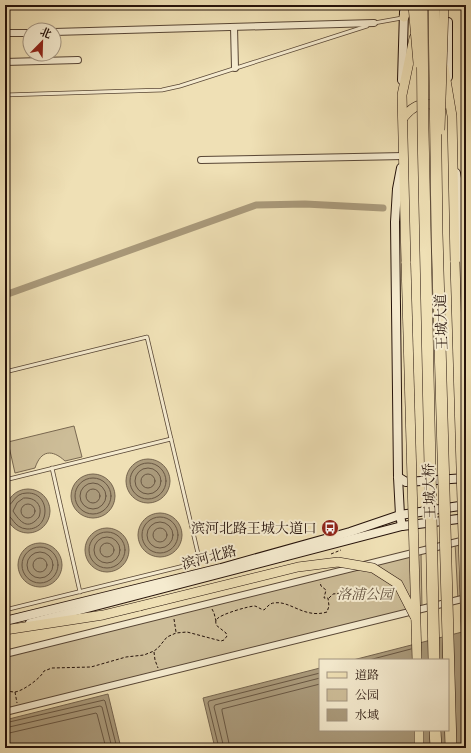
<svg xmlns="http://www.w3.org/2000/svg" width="471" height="753" font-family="'EB Garamond','Noto Serif SC',serif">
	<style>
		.green { fill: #cdbd98; stroke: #796851 }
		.water { fill: #aa9a7b; stroke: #75644e }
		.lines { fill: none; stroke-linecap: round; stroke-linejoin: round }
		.shore { stroke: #685642; stroke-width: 1 }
		.canal { stroke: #aa9a7b; stroke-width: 7 }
		.lane-casing { stroke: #584635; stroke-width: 4.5 }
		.street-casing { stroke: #584635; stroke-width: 8 }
		.secondary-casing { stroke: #25120a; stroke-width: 10 }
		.primary-casing { stroke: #25120a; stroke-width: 10 }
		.highway-casing { stroke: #25120a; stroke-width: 12 }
		.path { stroke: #25120a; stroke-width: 1; stroke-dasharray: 3 2; stroke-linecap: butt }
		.lane { stroke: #f5ebcf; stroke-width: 3 }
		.street { stroke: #f5ebcf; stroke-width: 6 }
		.secondary { stroke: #f5ebcf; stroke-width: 8 }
		.primary { stroke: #efe0b5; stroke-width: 9 }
		.highway { stroke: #efe0b5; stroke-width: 11 }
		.primary-bridge-casing { stroke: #25120a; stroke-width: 10; stroke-linecap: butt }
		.highway-bridge-casing { stroke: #25120a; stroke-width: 12; stroke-linecap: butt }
		.primary-bridge { stroke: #efe0b5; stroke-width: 9 }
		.highway-bridge { stroke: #efe0b5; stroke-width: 11 }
		.labels { text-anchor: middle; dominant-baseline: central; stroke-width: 4; stroke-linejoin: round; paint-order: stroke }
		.street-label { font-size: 14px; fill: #25120a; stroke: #f5ebcf }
		.poi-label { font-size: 14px; fill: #25120a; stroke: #f5ebcf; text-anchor: end }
		.park-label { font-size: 14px; font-style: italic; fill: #604e3c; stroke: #f5ebcf }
	</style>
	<rect width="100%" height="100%" fill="#efe0b5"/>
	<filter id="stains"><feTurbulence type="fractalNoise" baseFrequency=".005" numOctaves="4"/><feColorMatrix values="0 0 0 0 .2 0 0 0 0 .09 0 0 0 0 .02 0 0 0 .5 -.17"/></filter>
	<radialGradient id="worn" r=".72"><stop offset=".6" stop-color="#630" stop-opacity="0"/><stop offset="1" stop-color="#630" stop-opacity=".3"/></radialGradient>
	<g class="green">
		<path d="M74,426L82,457L65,461C52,449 41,450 35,468L15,473L8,442Z"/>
		<path d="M466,539V598L458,600L455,542Z"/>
		<path d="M421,551L422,609L5,712V654Z"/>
	</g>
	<g class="water">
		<circle cx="148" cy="481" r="22"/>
		<circle cx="93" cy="496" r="22"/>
		<circle cx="28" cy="511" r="22"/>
		<circle cx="160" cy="535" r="22"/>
		<circle cx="107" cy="550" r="22"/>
		<circle cx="40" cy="565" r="22"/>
		<path d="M466,631V748H215L203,698L320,668V730H448V660H353Z"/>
		<path d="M108,694L121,748H5V720Z"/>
	</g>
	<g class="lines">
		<g class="shore">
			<circle cx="148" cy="481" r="18"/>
			<circle cx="148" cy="481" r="13"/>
			<circle cx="148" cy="481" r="7"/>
			<circle cx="93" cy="496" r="18"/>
			<circle cx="93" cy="496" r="13"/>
			<circle cx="93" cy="496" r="7"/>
			<path d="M24,498C36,497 43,506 39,517C28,531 20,522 13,511L17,503Z"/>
			<circle cx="28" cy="511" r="7"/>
			<path d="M5,507C14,506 13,493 27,493C51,492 51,530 27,529C13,528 13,515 5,514"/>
			<circle cx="160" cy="535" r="18"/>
			<circle cx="160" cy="535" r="13"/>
			<circle cx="160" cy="535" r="7"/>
			<circle cx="107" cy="550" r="18"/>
			<circle cx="107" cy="550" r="13"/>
			<circle cx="107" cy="550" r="7"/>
			<circle cx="40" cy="565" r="18"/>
			<circle cx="40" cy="565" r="13"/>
			<circle cx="40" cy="565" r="7"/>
			<path d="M369,660L411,649"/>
			<path d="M5,723L104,700L105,701L117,748"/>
			<path d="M5,728L100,706L102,707L112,748"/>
			<path d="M5,734L96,713L97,714L106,748"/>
			<path d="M219,748L208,703L209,701L320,673"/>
			<path d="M224,748L214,707L215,705L320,678"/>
			<path d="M230,748L222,711V709L320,684"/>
		</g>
		<path class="canal" d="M5,295L256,205L305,204L383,208"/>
		<g class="lane-casing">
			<g id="lane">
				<path d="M374,23L402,18"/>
				<path d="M5,95L162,90L180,86L367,26"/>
				<path d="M5,372L147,337L200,562L5,610"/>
				<path d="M52,468L80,592"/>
				<path d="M5,480L171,439"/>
			</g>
		</g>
		<g class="street-casing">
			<g id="street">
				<path d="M234,27L235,68"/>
				<path d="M54,32L374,23"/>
				<path d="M5,33H30"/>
				<path d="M5,62L78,60"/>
				<path d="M201,160L404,156"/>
				<path d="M5,654L465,540"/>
				<path d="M5,712L466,598"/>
			</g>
		</g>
		<g class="secondary-casing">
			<g id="secondary">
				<path d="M448,22V77"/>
				<path d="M402,80L404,12"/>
				<path d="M401,168L397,189L395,222L398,477L400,515L402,526"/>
				<path d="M456,173L460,195L466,350"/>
				<path d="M398,477L406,482L466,478"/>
				<path d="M5,621L221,568L350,532L400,515L466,505"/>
				<path d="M30,623L402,526L466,518"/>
			</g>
		</g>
		<g class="primary-casing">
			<g id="primary">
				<path d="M404,17L408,5"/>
				<path d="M444,68L452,116L455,262"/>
				<path d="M403,118C415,103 423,102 442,106"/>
				<path d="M406,263L402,95L414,38"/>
				<path d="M5,630L103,615L140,606"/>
				<path d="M419,730V748"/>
			</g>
		</g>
		<g class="highway-casing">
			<path id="highway" d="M435,730L436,748"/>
		</g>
		<g class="path">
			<path d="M331,554L341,550"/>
			<path d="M329,598L333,594L342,593"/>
			<path d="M212,609L214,613L216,621"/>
			<path d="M174,619L176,632"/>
			<path d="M154,652L155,660L158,668"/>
			<path d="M5,691C8,691 12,692 15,692C23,691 41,678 44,671L52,668L91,667L126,657L144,655L154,651L158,648L167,637L176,633L187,632L221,641L224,640L227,636L226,633L216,625C216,622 215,621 217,619C221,614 249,606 255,606C258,607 260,609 264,610C267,607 270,603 274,603C290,600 304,619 327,612L329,606L328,598H324L326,590L321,586L320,582"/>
			<path d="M15,692L17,703"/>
		</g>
		<use href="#lane" class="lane"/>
		<use href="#street" class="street"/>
		<use href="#secondary" class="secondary"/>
		<use href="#primary" class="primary"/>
		<use href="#highway" class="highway"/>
		<g class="primary-bridge-casing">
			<g id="primary-bridge">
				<path d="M413,5L418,63"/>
				<path d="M440,130L444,5"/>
				<path d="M455,262L466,638"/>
				<path d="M406,263L417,660"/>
				<path d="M140,606L298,567L338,562L373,568L398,584L415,617"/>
			</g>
		</g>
		<g class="highway-bridge-casing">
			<g id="highway-bridge">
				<path d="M422,5L423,129L434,660"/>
				<path d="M434,5L437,233L451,748"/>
			</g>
		</g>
		<use href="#primary-bridge" class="primary-bridge"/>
		<use href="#highway-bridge" class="highway-bridge"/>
	</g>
	<defs>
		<g id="bus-disc" transform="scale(0.9)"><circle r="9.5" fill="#8f2418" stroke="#f5ebcf"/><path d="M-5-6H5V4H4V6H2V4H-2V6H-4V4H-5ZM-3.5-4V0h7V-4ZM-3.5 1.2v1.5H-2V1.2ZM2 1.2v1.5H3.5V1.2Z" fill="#fff"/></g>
	</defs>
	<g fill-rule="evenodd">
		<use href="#bus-disc" x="330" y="528"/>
	</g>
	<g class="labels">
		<g class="street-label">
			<text transform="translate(441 322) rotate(-92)">王城大道</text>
			<text transform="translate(429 491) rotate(-92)">王城大桥</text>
			<text transform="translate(209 557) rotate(-15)">滨河北路</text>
		</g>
		<g class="poi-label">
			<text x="317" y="528">滨河北路王城大道口</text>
		</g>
		<g class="park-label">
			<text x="365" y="594">洛浦公园</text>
		</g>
	</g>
	<rect width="471" height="753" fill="none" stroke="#efe0b5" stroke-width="20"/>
	<rect x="6" y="6" width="459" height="741" fill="none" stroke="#25120a" stroke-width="2"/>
	<rect x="10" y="10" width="451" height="733" fill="none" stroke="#25120a"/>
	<rect x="319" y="659" width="130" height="72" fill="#f5ebcf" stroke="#a29480"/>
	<rect x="327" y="672" width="20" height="6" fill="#efe0b5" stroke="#a29480"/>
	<text x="355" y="679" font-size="12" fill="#25120a">道路</text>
	<rect x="327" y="689" width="20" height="12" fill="#cdbd98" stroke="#a29480"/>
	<text x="355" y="699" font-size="12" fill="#25120a">公园</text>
	<rect x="327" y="709" width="20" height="12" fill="#aa9a7b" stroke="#a29480"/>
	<text x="355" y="719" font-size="12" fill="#25120a">水域</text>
	<g transform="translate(42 42) rotate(23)"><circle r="19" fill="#f5ebcf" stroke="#a29480"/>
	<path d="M0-3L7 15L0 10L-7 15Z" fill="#8f2418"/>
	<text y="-6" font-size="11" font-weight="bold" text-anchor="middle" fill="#25120a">北</text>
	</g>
	<rect width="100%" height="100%" filter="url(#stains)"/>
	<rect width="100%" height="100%" fill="url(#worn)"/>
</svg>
